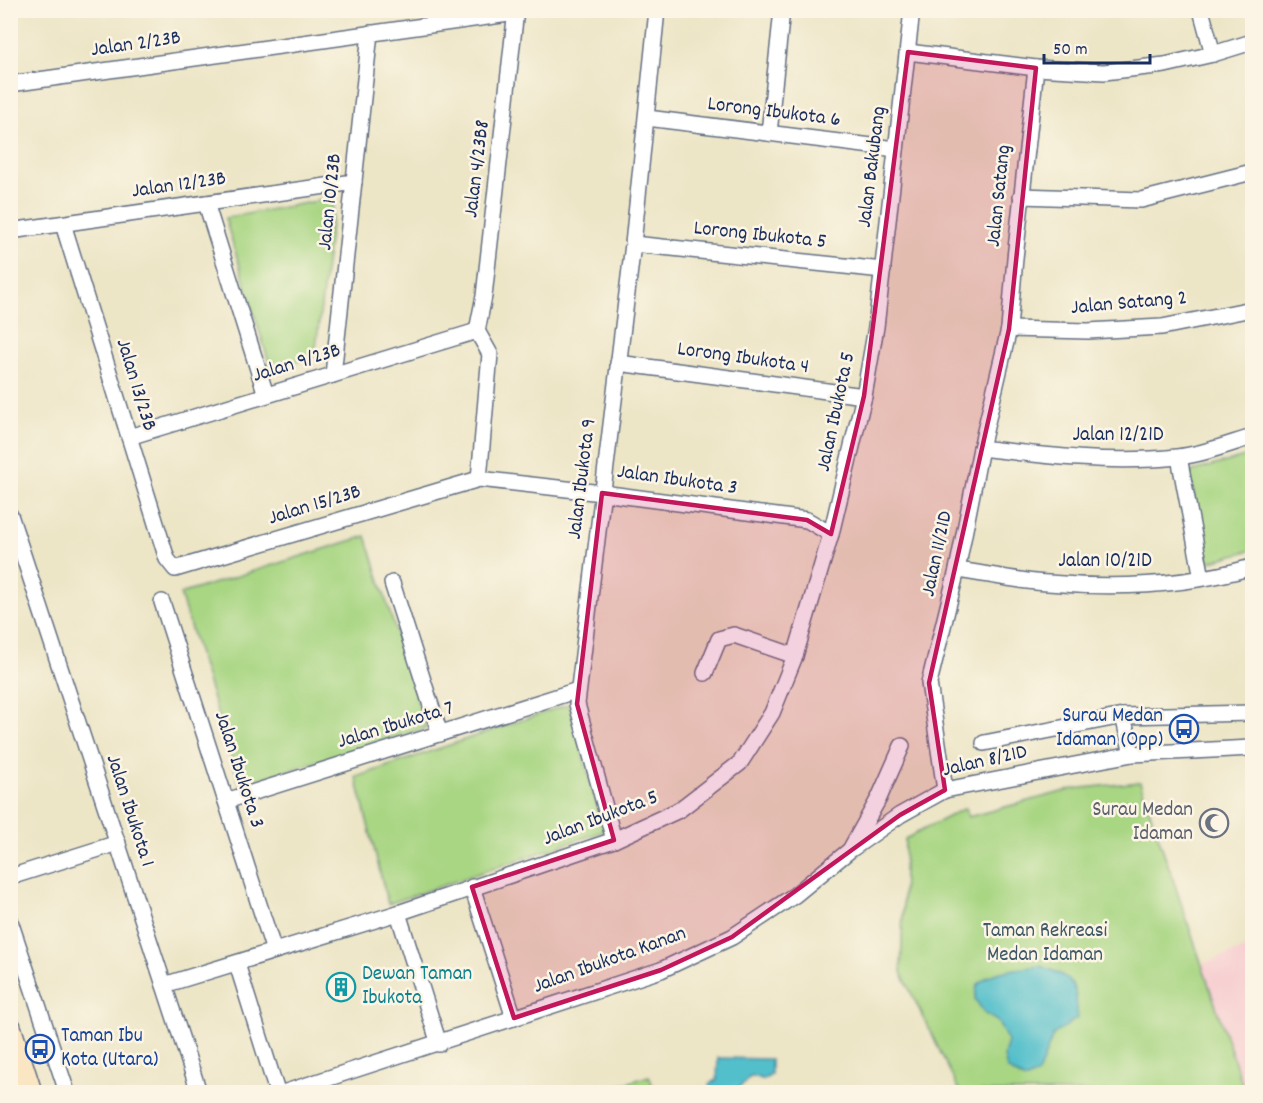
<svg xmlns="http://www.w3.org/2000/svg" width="1263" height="1103" font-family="Dekko,sans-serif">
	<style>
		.built { fill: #f7cfd1 }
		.green { fill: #a9d683; stroke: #628270; stroke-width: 1.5 }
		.water { fill: #52bfcb; stroke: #367794; stroke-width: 1.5 }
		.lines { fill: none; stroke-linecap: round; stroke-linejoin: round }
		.street-casing { stroke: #646f82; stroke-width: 18 }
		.secondary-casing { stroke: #646f82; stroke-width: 24 }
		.street { stroke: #fff; stroke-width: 15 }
		.secondary { stroke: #fbe6c4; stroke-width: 21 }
		.marked { fill: #c2185b; fill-opacity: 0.2; stroke: #c2185b; stroke-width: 4.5; stroke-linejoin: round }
		.labels { text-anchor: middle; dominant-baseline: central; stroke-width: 5; stroke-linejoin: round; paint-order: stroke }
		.street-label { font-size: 21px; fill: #1b2f5e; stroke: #fcf5e5 }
		.transit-label { font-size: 21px; fill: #164399; stroke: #fcf5e5; text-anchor: end }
		.worship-label { font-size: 21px; fill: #5b616d; stroke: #fcf5e5; text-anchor: end }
		.park-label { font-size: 21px; fill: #3e5967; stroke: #fcf5e5 }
		.culture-label { font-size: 21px; fill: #0d838f; stroke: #fcf5e5; text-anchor: start }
	</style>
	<rect width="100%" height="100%" fill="#fcf5e5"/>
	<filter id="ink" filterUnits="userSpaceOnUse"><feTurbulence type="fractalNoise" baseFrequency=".0167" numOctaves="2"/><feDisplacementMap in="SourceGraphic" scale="12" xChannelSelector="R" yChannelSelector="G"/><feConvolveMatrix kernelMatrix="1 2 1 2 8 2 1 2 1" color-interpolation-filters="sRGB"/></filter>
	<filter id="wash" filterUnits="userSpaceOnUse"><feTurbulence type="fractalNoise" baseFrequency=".008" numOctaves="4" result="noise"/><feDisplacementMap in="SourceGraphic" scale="24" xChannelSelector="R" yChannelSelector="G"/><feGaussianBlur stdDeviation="1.35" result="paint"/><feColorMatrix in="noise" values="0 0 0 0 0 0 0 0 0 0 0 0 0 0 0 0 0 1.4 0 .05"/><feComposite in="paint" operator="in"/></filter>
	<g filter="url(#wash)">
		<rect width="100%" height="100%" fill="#ece5c6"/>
		<path class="built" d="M1252,946V1092H1245L1201,964Z"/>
		<g class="green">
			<path d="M334,198L315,356L271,369L225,218Z"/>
			<path d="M1252,455V550L1208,562L1189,472Z"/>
			<path d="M366,536L426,728L240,785L180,594Z"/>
			<path d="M569,704L604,831L388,904L356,777Z"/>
			<path d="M1140,782L1245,1092H960L901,972L905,839L965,808L968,817L1073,789Z"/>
			<path d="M649,1076L655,1092H600Z"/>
		</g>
		<g class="water">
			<path d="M1041,966C1073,978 1077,982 1077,1018L1053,1035L1038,1074L1025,1080L1007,1069L1004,1056L1008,1041L997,1021L985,1014L975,999C976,995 976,988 978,985C988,970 1024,968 1041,966Z"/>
			<path d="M718,1058L771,1059V1075L763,1080L757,1077H750L738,1089H725L723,1092H710L708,1089L711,1083L717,1080Z"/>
		</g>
	</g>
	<g filter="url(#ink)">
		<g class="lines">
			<g class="street-casing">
				<g id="street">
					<path d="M1201,10L1213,54"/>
					<path d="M908,52L1036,68L1104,72L1165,65L1213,54L1252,42"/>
					<path d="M10,84L516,13"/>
					<path d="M647,118L896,149"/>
					<path d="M769,133L782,10"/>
					<path d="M1021,196L1141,200L1252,172"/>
					<path d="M206,203L266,395"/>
					<path d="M63,224L167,559L175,569L479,479L602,493L807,520L831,534"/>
					<path d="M10,231L354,182"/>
					<path d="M633,244L883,270"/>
					<path d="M1009,329L1088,331L1162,327L1252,309"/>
					<path d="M477,331L484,296L516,10"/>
					<path d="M477,331L490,354L479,479"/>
					<path d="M618,363L864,396"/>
					<path d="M333,375L370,33"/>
					<path d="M129,437L477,331"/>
					<path d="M981,448C1046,456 1112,464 1177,457C1201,455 1229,444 1252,437"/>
					<path d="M1179,457L1202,578"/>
					<path d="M10,515L199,1092"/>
					<path d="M957,570C987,574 1017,581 1048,583C1116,589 1186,586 1252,567"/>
					<path d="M392,583L440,734"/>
					<path d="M162,602L274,951"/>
					<path d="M705,673L719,639L734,635L795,656"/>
					<path d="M1123,716L1132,754"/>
					<path d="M984,743L1123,716L1252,713"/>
					<path d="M945,790L929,683L957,570L981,448L1009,329L1015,258L1036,68"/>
					<path d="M226,801L578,690"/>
					<path d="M614,840L577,704L633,244L657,10"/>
					<path d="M853,848L900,815L945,790L1132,754L1252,748"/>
					<path d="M10,877L118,843"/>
					<path d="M472,887L514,1018"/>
					<path d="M398,913L439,1044"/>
					<path d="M10,921L67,1092"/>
					<path d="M237,964L277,1092"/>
					<path d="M164,985L398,913L614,840L679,810L740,763L772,713L795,656L831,534L864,396L876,327L912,10"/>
					<path d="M286,1092L661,970L732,937L795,895L850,850L879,798L902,746"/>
				</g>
			</g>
			<g class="secondary-casing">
				<g id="secondary">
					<path d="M10,1027L31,1092"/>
					<path d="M10,1086L13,1092"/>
				</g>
			</g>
			<use href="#street" class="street"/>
			<use href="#secondary" class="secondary"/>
		</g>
	</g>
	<path class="marked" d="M908,52L1036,68L1009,329L929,683L945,790L900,815L732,937L661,970L514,1018L472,887L614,840L577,704L602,493L807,520L831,534L864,396Z"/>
	<defs>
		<g id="bus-ring" transform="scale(1.5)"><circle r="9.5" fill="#fcf5e5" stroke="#1a4fb4" stroke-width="1.5"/><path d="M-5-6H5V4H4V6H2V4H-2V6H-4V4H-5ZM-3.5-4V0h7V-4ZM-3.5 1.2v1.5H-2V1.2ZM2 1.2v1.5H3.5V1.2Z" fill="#1a4fb4"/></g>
		<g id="mosque-ring" transform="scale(1.5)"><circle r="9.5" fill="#fcf5e5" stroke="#6b7280" stroke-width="1.5"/><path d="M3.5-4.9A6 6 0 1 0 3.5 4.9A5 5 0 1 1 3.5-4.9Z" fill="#6b7280"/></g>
		<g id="building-ring" transform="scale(1.5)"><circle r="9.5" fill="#fcf5e5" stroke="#0f9aa8" stroke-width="1.5"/><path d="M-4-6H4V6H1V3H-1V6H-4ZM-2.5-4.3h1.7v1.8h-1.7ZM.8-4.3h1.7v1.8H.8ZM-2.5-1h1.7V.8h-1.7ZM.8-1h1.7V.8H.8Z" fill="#0f9aa8"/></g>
	</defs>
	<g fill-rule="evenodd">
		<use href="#bus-ring" x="1184" y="729"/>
		<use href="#mosque-ring" x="1214" y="823"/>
		<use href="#building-ring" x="341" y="987"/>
		<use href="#bus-ring" x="40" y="1049"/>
	</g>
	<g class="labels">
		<g class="street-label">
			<text transform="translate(136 45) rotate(-8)">Jalan 2/23B</text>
			<text transform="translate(774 113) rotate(7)">Lorong Ibukota 6</text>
			<text transform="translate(873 167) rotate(-83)">Jalan Bakubang</text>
			<text transform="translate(478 169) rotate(-83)">Jalan 4/23B8</text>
			<text transform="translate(179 186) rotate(-8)">Jalan 12/23B</text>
			<text transform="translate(1000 196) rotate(-84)">Jalan Satang</text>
			<text transform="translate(331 202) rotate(-84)">Jalan 10/23B</text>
			<text transform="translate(760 236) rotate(6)">Lorong Ibukota 5</text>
			<text transform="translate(1129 304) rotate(-5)">Jalan Satang 2</text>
			<text transform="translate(743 359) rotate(8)">Lorong Ibukota 4</text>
			<text transform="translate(297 364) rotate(-17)">Jalan 9/23B</text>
			<text transform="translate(135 385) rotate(73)">Jalan 13/23B</text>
			<text transform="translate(837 412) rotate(-78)">Jalan Ibukota 5</text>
			<text x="1118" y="436">Jalan 12/21D</text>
			<text transform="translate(583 479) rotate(-83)">Jalan Ibukota 9</text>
			<text transform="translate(677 481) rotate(8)">Jalan Ibukota 3</text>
			<text transform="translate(315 506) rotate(-17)">Jalan 15/23B</text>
			<text transform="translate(938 554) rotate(-78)">Jalan 11/21D</text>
			<text x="1105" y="562">Jalan 10/21D</text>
			<text transform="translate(396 726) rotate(-17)">Jalan Ibukota 7</text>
			<text transform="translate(985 762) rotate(-13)">Jalan 8/21D</text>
			<text transform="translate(238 770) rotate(72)">Jalan Ibukota 3</text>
			<text transform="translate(129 811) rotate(72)">Jalan Ibukota 1</text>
			<text transform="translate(601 819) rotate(-21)">Jalan Ibukota 5</text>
			<text transform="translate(610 961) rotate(-20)">Jalan Ibukota Kanan</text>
		</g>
		<g class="transit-label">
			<text x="1163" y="717">Surau Medan<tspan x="1163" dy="24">Idaman (Opp)</tspan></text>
			<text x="61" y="1037" text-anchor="start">Taman Ibu<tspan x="61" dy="24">Kota (Utara)</tspan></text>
		</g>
		<g class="worship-label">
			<text x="1193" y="811">Surau Medan<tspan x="1193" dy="24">Idaman</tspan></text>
		</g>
		<g class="park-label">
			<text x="1045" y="932">Taman Rekreasi<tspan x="1045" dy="24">Medan Idaman</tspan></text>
		</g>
		<g class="culture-label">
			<text x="362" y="975">Dewan Taman<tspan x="362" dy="24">Ibukota</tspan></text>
		</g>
	</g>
	<rect width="1263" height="1103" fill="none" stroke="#fcf5e5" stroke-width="36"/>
	<path d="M1044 54v9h106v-9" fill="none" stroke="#1b2f5e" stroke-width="3"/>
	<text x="1053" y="54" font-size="18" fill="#1b2f5e" stroke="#fcf5e5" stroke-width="4.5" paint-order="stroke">50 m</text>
</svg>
